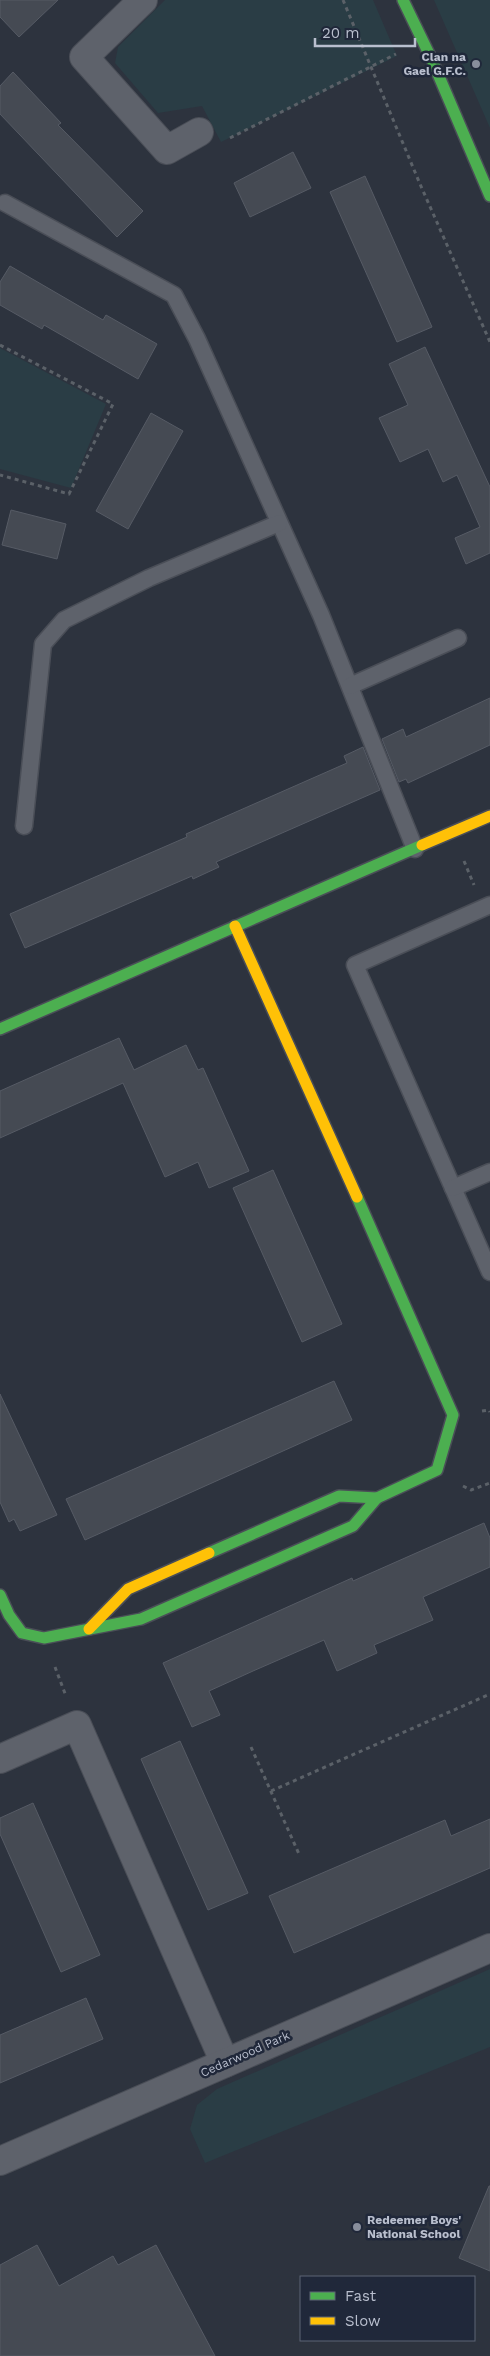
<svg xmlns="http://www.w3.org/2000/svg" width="490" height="2356" font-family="'Work Sans',sans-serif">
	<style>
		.green { fill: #2a3d45 }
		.building { fill: #454a53; stroke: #565b65 }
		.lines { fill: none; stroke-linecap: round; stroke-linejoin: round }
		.lane-casing { stroke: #4a4e57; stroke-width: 19 }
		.street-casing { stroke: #4a4e57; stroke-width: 30 }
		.fast-casing { stroke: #4a4e57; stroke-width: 14 }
		.slow-casing { stroke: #4a4e57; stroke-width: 14 }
		.path { stroke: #5b6168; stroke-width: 3; stroke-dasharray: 4 4; stroke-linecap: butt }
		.lane { stroke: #5e626b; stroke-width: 16 }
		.street { stroke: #5e626b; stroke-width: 28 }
		.fast { stroke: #4caf50; stroke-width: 11 }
		.slow { stroke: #ffc107; stroke-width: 11 }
		.poi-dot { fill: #888e9c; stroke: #20283a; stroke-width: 2 }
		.labels { text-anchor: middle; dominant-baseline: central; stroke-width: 5; stroke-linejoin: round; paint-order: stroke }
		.poi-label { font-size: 12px; font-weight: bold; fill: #b9bfce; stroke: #20283a; text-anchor: end }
		.street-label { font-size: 12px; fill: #b9bfce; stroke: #20283a }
	</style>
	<rect width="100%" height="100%" fill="#2d333e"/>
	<g class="green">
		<path d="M165,0H373L397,56L221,142L202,106L158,113L115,63L118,47Z"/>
		<path d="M434,0H490V128Z"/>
		<path d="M0,348L106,404L71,488L0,469Z"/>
		<path d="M490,1969V2047L205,2163L190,2129L197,2105L217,2089Z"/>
	</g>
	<g class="building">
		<path d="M0,0H58L19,37L0,17Z"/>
		<path d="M13,72L61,123L58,125L143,211L117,237L0,114V86Z"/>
		<path d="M293,152L311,188L250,217L234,183Z"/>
		<path d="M365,176L432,327L397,342L330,192Z"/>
		<path d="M10,266L103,320L106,315L157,344L138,379L44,325L42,329L0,305V282Z"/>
		<path d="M425,347L490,487V553L466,564L455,538L480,527L457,475L443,482L428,449L400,462L379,418L408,405L389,364Z"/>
		<path d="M151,413L183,431L128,529L96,511Z"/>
		<path d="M11,510L66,524L57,559L2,545Z"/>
		<path d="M490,698V745L408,783L406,779L399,782L382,739L403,729L406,737Z"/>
		<path d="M363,747L380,790L216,862L219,867L193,879L192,876L25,948L10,914L187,837L186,834L347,763L344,756Z"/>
		<path d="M119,1038L134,1070L186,1045L198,1070L203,1068L249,1171L209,1188L198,1162L165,1177L123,1083L0,1138V1091Z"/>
		<path d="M273,1170L342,1324L302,1342L233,1188Z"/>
		<path d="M334,1381L352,1420L85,1540L66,1499Z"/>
		<path d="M0,1394L57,1515L20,1531L14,1519L9,1522L0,1502Z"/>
		<path d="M484,1523L490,1538V1567L423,1597L433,1620L374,1645L377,1653L337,1671L324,1640L253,1671L209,1691L220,1715L192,1727L163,1663L352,1578L353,1581Z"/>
		<path d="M180,1741L248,1893L208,1910L141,1759Z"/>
		<path d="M33,1803L100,1955L61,1972L0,1834V1818Z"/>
		<path d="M490,1819V1868L294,1953L269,1896L445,1820L451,1836Z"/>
		<path d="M86,1998L103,2039L0,2083V2035Z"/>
		<path d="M489,2186H490V2271L459,2258Z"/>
		<path d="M37,2245L59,2286L113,2256L118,2265L156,2245L215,2356H0V2265Z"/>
	</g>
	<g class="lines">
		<g class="lane-casing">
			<g id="lane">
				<path d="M5,203L174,295L197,339L321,615L415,849"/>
				<path d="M350,686L458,638"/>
				<path d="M24,826L43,644L64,620L149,578L279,523"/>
				<path d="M490,905L355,965L490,1272"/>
				<path d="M453,1188L490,1172"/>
			</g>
		</g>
		<g class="street-casing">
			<g id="street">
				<path d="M143,0L84,57L167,150L199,132"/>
				<path d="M0,1759L77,1725L225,2063"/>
				<path d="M0,2161L490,1948"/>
			</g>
		</g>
		<g class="fast-casing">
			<g id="fast">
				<path d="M403,0L432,60L490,196"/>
				<path d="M0,1029L422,845"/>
				<path d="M357,1197L453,1415L437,1470L377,1498"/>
				<path d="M0,1595L9,1615L22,1633L44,1638L141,1619L353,1526L377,1498L339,1496L209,1553"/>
			</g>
		</g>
		<g class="slow-casing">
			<g id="slow">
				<path d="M422,845L490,816"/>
				<path d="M235,926L357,1197"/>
				<path d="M89,1629L128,1589L209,1553"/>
			</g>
		</g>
		<g class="path">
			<path d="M343,0L420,184L490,342"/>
			<path d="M230,138L396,54"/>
			<path d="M0,345L113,404L69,494L0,475"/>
			<path d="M464,861L474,885"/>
			<path d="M482,1411L489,1410L490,1412"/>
			<path d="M463,1486L471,1490L490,1483"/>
			<path d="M55,1667L66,1696"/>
			<path d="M251,1747L299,1854"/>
			<path d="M271,1791L490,1694"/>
		</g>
		<use href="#lane" class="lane"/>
		<use href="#street" class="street"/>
		<use href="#fast" class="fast"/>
		<use href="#slow" class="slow"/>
	</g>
	<g class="poi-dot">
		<circle cx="476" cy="64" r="5"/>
		<circle cx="357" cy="2227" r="5"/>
	</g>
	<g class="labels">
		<g class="poi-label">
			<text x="466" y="57">Clan na<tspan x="466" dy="14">Gael G.F.C.</tspan></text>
			<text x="367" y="2220" text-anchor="start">Redeemer Boys'<tspan x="367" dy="14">National School</tspan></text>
		</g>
		<g class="street-label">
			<text transform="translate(245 2054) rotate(-24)">Cedarwood Park</text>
		</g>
	</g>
	<rect x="300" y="2276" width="175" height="65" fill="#20283a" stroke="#5d6475"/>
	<rect x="310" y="2292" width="25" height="8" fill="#4caf50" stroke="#5d6475"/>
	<text x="345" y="2301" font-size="15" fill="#b9bfce">Fast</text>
	<rect x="310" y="2317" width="25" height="8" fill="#ffc107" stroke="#5d6475"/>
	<text x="345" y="2326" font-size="15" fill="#b9bfce">Slow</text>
	<path d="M315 38v8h100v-8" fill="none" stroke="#b9bfce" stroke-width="2.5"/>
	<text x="322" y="38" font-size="15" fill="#b9bfce" stroke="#20283a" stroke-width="4" paint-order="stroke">20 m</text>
</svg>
